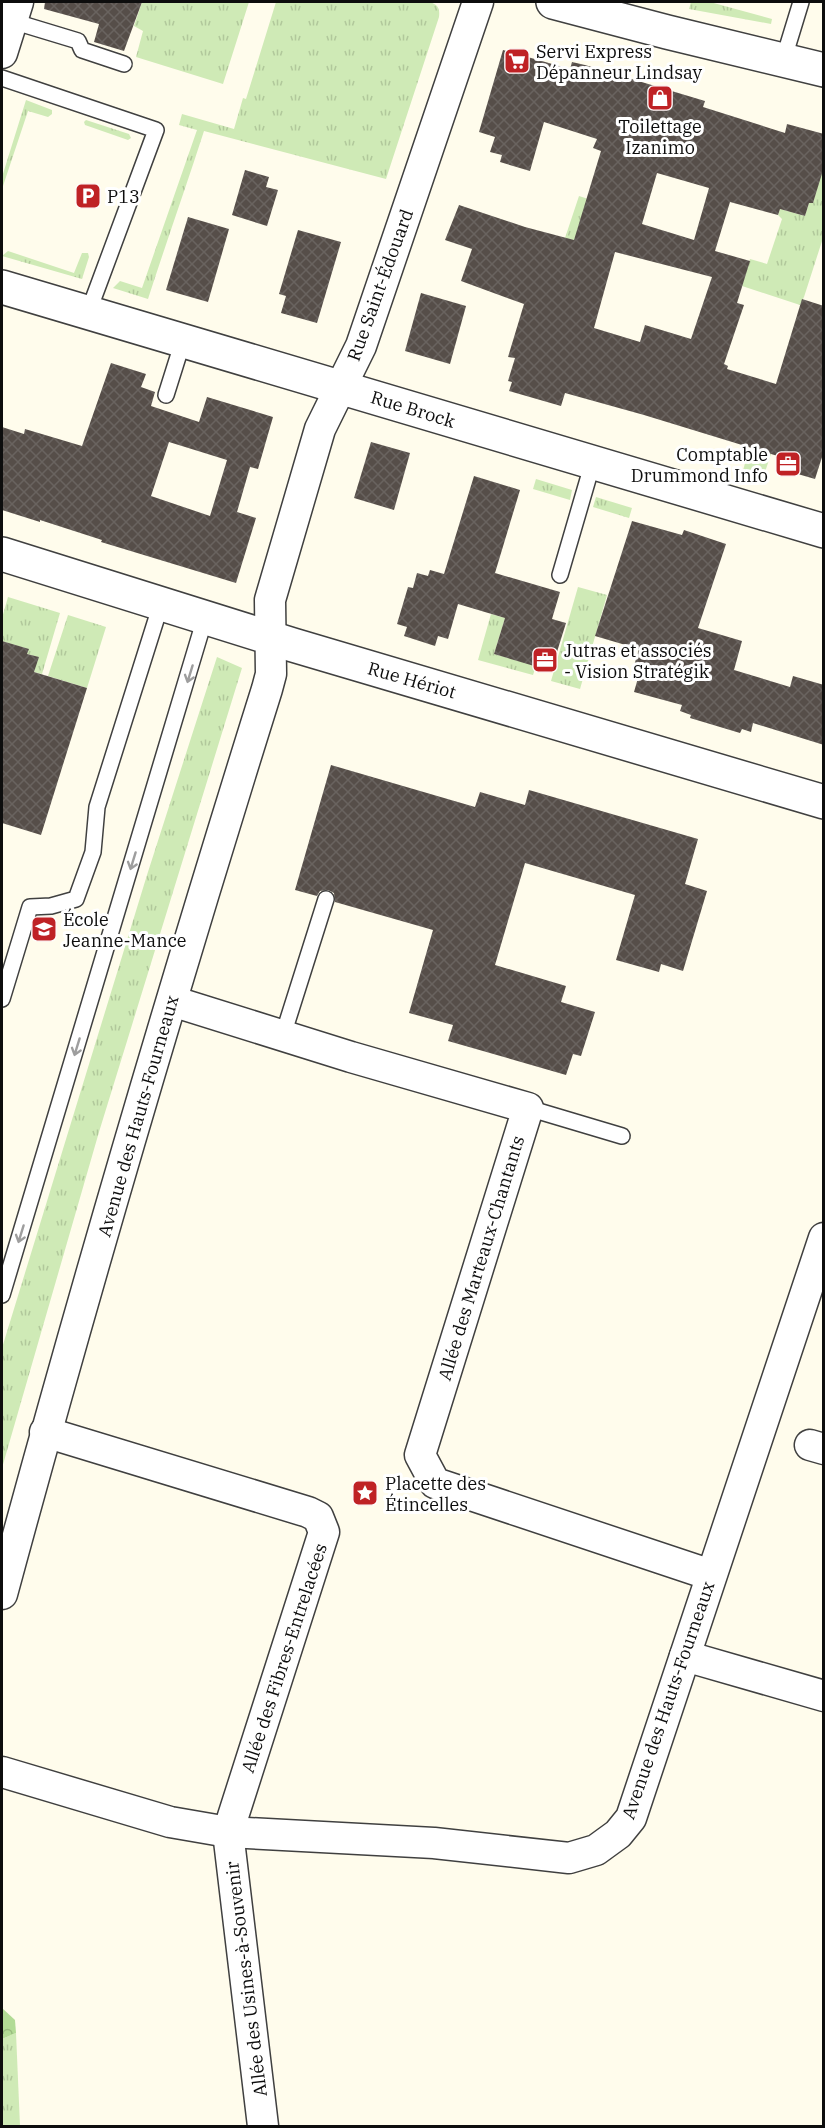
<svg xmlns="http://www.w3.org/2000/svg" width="825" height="2128" font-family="'IBM Plex Serif',serif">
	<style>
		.grass { fill: url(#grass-tufts) }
		.forest { fill: url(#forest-crowns) }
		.building { fill: url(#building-cross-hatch); fill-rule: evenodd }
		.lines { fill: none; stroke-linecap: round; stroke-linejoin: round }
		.service-casing { stroke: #404040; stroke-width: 18 }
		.minor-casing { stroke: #404040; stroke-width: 33 }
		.tertiary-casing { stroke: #404040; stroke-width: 36 }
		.service { stroke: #fff; stroke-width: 15 }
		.minor { stroke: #fff; stroke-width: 30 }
		.tertiary { stroke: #fff; stroke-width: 33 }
		.oneway { stroke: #9e9e9e }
		.labels { text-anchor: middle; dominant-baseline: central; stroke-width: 6; stroke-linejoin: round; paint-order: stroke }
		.poi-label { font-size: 18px; fill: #0d0d0d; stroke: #fff; text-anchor: start }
		.street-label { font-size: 18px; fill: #0d0d0d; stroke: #fff }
	</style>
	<defs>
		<pattern id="grass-tufts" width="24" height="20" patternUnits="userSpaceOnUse" patternTransform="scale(1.5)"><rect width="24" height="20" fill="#cfeab6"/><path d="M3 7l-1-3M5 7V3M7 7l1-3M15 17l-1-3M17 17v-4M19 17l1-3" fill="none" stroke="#b1c89b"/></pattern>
		<pattern id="forest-crowns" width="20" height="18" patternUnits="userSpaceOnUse" patternTransform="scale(1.5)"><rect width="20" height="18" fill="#b2db95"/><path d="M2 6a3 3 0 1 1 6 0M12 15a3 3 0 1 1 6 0" fill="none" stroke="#98bb7f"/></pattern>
		<pattern id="building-cross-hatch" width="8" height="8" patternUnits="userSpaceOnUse" patternTransform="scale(1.5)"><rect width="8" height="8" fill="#564e49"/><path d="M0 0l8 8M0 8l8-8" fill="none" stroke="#69635f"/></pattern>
	</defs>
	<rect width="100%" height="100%" fill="#fffcec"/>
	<g class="grass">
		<path d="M142,2H249L223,84L136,57L143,31L134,26Z"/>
		<path d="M276,2H430C438,5 440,8 439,17L386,179L204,131C186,187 166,243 148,299L113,288L120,281L142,288L197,130L179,125L182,114L234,129L243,98L246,99Z"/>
		<path d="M691,2H710L772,19L771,24L689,9Z"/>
		<path d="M26,100L52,110V114L48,117L28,111L2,189V177Z"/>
		<path d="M86,120L129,134L131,138L128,140L85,125L84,122Z"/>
		<path d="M823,167V238L804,297L800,305L742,286L750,259L767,264L782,219L778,215L780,209L805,216L809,203H813Z"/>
		<path d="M579,196L610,206L599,247L565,238Z"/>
		<path d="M8,251L74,273L82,253H88L89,257L82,279L2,256Z"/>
		<path d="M749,449L771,454L762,481L742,474Z"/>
		<path d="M536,479L572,490L570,500L533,489Z"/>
		<path d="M596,497L632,508L629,518L593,507Z"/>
		<path d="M578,587L607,595L580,689L551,681Z"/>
		<path d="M8,597L60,613L42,674L34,672L38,657L27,654L28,649L2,641V618Z"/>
		<path d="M491,614L505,618L494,654L536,666L533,675L478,660Z"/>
		<path d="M68,615L106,627L87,688L48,676Z"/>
		<path d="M217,657L242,668L99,1132L2,1468V1348L147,875Z"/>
		<path d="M16,2033L20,2126H2V2039Z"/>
	</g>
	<path class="forest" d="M2,2008L15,2020L16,2033L2,2039Z"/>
	<g class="building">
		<path d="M45,2H142L124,51L94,42L99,24L44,9Z"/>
		<path d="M503,50L570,69L572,62L585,65L705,101L703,107L785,133L787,124L824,134V167L813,203H809L805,216L780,209L778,215L730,202L715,251L750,261L737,303L744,305L724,364L728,366L727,369L776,384L802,299L824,306V451L815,479L777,468L781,457L644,415L565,393L561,406L509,391L512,382L508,381L515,358L508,357L524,304L461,281L472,249L445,240L459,205L525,227L574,240L601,151L593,148L597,139L544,122L530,171L500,162L502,155L490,152L495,137L479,132ZM657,173L709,188L694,240L642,224ZM615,252L712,277L691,339L645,325L640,342L594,328Z"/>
		<path d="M245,170L269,177L266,187L278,190L267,226L232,215Z"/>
		<path d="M188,217L229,229L208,302L166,290Z"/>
		<path d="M298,230L341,242L317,323L281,313L286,296L279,294Z"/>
		<path d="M421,293L466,306L450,364L405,351Z"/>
		<path d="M111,363L146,374L141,387L155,392L151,406L199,422L207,397L273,417L258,469L250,467L237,512L256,518L236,583L101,542L102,540L40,520V522L2,510V427L24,434L25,429L82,446ZM169,442L227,460L210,516L151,496Z"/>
		<path d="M371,442L410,453L394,510L354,498Z"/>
		<path d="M474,476L520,490L495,573L560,592L552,619L566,623L551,671L494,654L505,618L458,604L448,639L438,636L435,646L404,636L407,627L397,624L408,587L413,588L417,573L428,576L430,570L444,574Z"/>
		<path d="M632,521L682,535L684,530L726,544L698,628L742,641L734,670L790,687L793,676L824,685V745L753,723L751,732L742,729L740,733L690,718L691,715L680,711L682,705L634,692L640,671L633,669L639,649L595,636Z"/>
		<path d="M2,641L29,649L27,654L39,657L34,672L87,688L41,835L2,823Z"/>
		<path d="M331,765L475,807L480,792L525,805L529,790L698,839L685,884L707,891L683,971L661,964L659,972L616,960L635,895L525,863L495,965L566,986L561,1002L595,1012L581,1056L573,1054L566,1075L448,1041L453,1025L409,1013L433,930L335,902L334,893L328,890L320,891L317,896L295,890Z"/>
	</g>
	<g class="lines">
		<g class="service-casing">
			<g id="service">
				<path d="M12,21L78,41L82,50L124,64"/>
				<path d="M783,61L801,2"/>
				<path d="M2,78L156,130L88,313"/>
				<path d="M166,395L183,341"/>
				<path d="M560,575L593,462"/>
				<path d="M2,999L30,907L51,906L76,899L93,852L97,807L161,604"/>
				<path d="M283,1035L326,899"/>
				<path d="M528,1108L622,1136"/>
				<path d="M2,1295L205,618"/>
			</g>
		</g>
		<g class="minor-casing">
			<g id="minor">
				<path d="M2,53L18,2"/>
				<path d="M172,1001L351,1057L528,1108L420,1455L435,1483L711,1575"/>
				<path d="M45,1432L308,1512L318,1517L324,1532L228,1832L263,2126"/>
				<path d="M810,1445L824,1449"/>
				<path d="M2,1594C84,1291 173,989 267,689L271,674L270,600L320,429L361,346L478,2"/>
				<path d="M685,1656L824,1696"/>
				<path d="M2,1772L170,1822L228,1832L434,1843L569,1858L596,1850L618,1834L631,1818L824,1238"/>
			</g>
		</g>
		<g class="tertiary-casing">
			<g id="tertiary">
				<path d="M553,2L667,32L824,70"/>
				<path d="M2,287L824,531"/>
				<path d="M2,554L293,645L824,802"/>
			</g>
		</g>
		<use href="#service" class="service"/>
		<use href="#minor" class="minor"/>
		<use href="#tertiary" class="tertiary"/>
	</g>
	<defs><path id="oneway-shaft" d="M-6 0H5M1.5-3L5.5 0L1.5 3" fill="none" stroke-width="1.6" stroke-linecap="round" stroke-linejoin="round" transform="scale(1.5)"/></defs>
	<g class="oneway">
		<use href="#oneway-shaft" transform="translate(190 674) rotate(107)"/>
		<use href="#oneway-shaft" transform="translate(133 861) rotate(107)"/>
		<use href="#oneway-shaft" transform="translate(77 1047) rotate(107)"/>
		<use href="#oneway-shaft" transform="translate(21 1234) rotate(107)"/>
	</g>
	<defs>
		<g id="supermarket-square" transform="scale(1.35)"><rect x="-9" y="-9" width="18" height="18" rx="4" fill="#bf2225" stroke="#fff"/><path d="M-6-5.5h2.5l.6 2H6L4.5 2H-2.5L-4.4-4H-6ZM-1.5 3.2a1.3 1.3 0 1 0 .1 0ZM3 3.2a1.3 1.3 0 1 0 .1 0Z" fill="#fff"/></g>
		<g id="shop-square" transform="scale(1.35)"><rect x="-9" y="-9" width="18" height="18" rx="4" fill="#bf2225" stroke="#fff"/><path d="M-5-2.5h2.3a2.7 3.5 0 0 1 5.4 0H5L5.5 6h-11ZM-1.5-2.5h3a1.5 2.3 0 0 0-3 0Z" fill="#fff"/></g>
		<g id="parking-square" transform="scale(1.35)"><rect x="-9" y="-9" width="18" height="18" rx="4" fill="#bf2225" stroke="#fff"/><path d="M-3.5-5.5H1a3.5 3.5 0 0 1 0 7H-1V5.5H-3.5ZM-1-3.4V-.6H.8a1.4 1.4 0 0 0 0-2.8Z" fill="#fff"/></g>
		<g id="office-square" transform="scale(1.35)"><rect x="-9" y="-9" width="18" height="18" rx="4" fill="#bf2225" stroke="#fff"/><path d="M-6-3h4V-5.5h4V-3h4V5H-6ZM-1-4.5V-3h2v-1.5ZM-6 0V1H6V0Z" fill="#fff"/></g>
		<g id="school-square" transform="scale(1.35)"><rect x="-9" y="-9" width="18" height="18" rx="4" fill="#bf2225" stroke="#fff"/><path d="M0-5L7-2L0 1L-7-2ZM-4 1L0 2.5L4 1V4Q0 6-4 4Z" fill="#fff"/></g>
		<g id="sight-square" transform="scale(1.35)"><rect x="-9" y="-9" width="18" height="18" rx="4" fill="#bf2225" stroke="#fff"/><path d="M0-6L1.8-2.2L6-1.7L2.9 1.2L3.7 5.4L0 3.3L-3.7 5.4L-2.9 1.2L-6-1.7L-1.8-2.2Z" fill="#fff"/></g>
	</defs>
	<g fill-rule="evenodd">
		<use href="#supermarket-square" x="517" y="61"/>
		<use href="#shop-square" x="660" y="98"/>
		<use href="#parking-square" x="88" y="196"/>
		<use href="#office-square" x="788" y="464"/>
		<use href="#office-square" x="545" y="660"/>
		<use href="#school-square" x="44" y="929"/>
		<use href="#sight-square" x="365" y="1493"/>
	</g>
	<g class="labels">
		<g class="poi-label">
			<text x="536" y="51">Servi Express<tspan x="536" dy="21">Dépanneur Lindsay</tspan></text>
			<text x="660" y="126" text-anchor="middle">Toilettage<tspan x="660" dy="21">Izanimo</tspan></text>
			<text x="107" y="196">P13</text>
			<text x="768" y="454" text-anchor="end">Comptable<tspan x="768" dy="21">Drummond Info</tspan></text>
			<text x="564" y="650">Jutras et associés<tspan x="564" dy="21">- Vision Stratégik</tspan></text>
			<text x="63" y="919">École<tspan x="63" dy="21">Jeanne-Mance</tspan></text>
			<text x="385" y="1483">Placette des<tspan x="385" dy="21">Étincelles</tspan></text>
		</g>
		<g class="street-label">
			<text transform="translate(380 285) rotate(-70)">Rue Saint-Édouard</text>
			<text transform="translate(413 409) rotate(17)">Rue Brock</text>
			<text transform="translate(412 680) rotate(16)">Rue Hériot</text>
			<text transform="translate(138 1116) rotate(-74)">Avenue des Hauts-Fourneaux</text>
			<text transform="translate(481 1258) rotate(-73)">Allée des Marteaux-Chantants</text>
			<text transform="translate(284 1658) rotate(-72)">Allée des Fibres-Entrelacées</text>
			<text transform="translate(668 1700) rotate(-71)">Avenue des Hauts-Fourneaux</text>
			<text transform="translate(246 1979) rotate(-97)">Allée des Usines-à-Souvenir</text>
		</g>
	</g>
	<rect width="825" height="2128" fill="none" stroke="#0d0d0d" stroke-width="6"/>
</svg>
